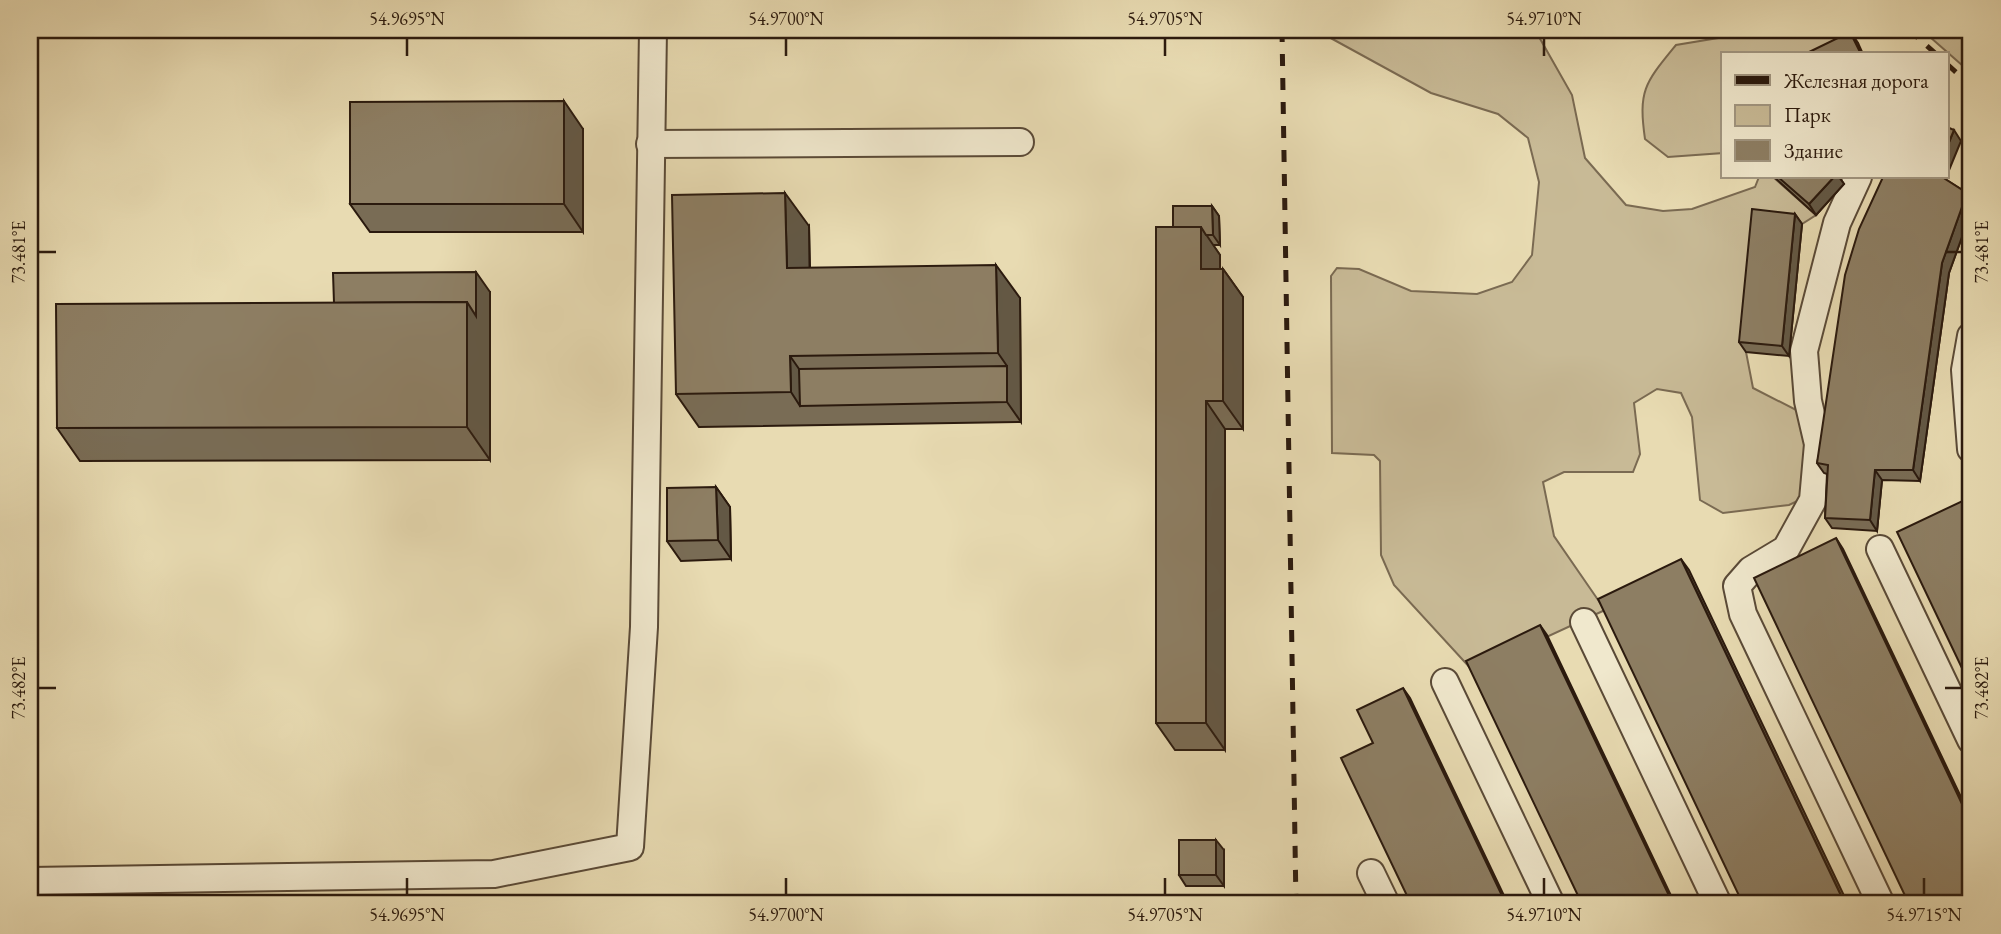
<svg xmlns="http://www.w3.org/2000/svg" width="2001" height="934" font-family="'EB Garamond',serif">
	<style>
		.green { fill: #c8ba96; stroke: #7a6a52; stroke-width: 2 }
		.lines { fill: none; stroke-linecap: round; stroke-linejoin: round }
		.lane-casing { stroke: #5a4a37; stroke-width: 30 }
		.lane { stroke: #f0e8cd; stroke-width: 26 }
		.rail { stroke: #2b1a0e; stroke-width: 5; stroke-dasharray: 12 12; stroke-linecap: butt }
		.wall { fill: #796c55; stroke: #2b1a0e; stroke-width: 2 }
		.shaded-wall { fill: #635845; stroke: #2b1a0e; stroke-width: 2 }
		.building { fill: #8d7e63; stroke: #2b1a0e; stroke-width: 2 }
		.ticks { fill: none; stroke: #2b1a0e; stroke-width: 2.5 }
		.neatline { fill: none; stroke: #2b1a0e; stroke-width: 2.5 }
		.ticks-label { font-size: 18px; text-anchor: middle; fill: #2b1a0e }
	</style>
	<rect width="100%" height="100%" fill="#e8dbb2"/>
	<filter id="stains"><feTurbulence type="fractalNoise" baseFrequency=".00286" numOctaves="4"/><feColorMatrix values="0 0 0 0 .2 0 0 0 0 .09 0 0 0 0 .02 0 0 0 .5 -.17"/></filter>
	<radialGradient id="worn" r=".72"><stop offset=".6" stop-color="#630" stop-opacity="0"/><stop offset="1" stop-color="#630" stop-opacity=".3"/></radialGradient>
	<g class="green">
		<path d="M1316,30H1531L1539,37L1572,95L1585,158L1626,205L1663,211L1692,209L1755,187L1759,177H1773L1816,215L1802,224L1759,220L1746,352L1753,388L1804,414L1811,445L1806,497L1789,505L1723,513L1700,500L1692,417L1681,393L1657,389L1634,403L1640,454L1633,472H1564L1543,482L1554,536L1605,610L1473,671L1394,585L1381,555L1380,461L1374,455L1332,453L1331,276L1337,268L1359,269L1411,291L1477,294L1512,282L1532,255L1539,182L1528,138L1498,114L1431,93Z"/>
		<path d="M1740,30H1850L1858,43L1834,54H1723V153L1668,157L1645,139C1638,90 1645,83 1676,45L1736,35Z"/>
		<path d="M1922,30H1971V73Z"/>
	</g>
	<g class="lines">
		<g class="lane-casing">
			<g id="lane">
				<path d="M650,144L1020,142"/>
				<path d="M1858,177L1837,223L1804,351L1808,401L1818,444L1813,500L1786,549L1751,570L1737,586L1743,614L1881,904"/>
				<path d="M1971,336L1965,370L1971,449"/>
				<path d="M1880,549L1971,740"/>
				<path d="M1584,622L1718,904"/>
				<path d="M1445,682L1551,904"/>
				<path d="M1371,873L1386,904"/>
				<path d="M30,881L494,874L630,847L644,627L653,30"/>
			</g>
		</g>
		<use href="#lane" class="lane"/>
		<g class="rail">
			<path d="M1282,30L1296,904"/>
			<path d="M1909,30L1936,54"/>
			<path d="M1947,64L1971,86"/>
		</g>
	</g>
	<g class="wall">
		<path d="M742,30H1092V32L748,38Z"/>
		<path d="M583,129V232H370L350,204Z"/>
		<path d="M1774,177H1839L1844,184L1816,215Z"/>
		<path d="M1883,177H1946L1945,179L1967,193L1971,199V212L1949,273L1920,481L1882,480L1877,531L1832,528L1825,518L1827,474L1824,473L1817,463Z"/>
		<path d="M1212,206L1219,216L1220,245H1213L1220,255V269H1223L1243,297V429H1225V750H1175L1156,723L1173,227Z"/>
		<path d="M1795,214L1802,224L1789,356L1746,352L1739,342Z"/>
		<path d="M809,226L810,268L1020,298L1021,422L699,427L676,394Z"/>
		<path d="M490,292V460L80,461L57,428L334,303Z"/>
		<path d="M716,487L730,507L731,559L681,561L667,541Z"/>
		<path d="M1224,850V886H1186L1179,875Z"/>
	</g>
	<g class="shaded-wall">
		<path d="M1850,32L1858,43L1863,54H1861Z"/>
		<path d="M564,101L583,129V232L564,204Z"/>
		<path d="M1954,130L1961,141L1947,175V147Z"/>
		<path d="M1834,177H1839L1844,184L1816,215L1809,204Z"/>
		<path d="M785,193L809,226L810,301L787,268Z"/>
		<path d="M1967,193L1971,199V212L1949,273L1920,481L1913,470L1942,263Z"/>
		<path d="M1212,206L1219,216L1220,245L1213,235Z"/>
		<path d="M1795,214L1802,224L1789,356L1782,346Z"/>
		<path d="M1201,227L1220,255V297L1201,269Z"/>
		<path d="M996,265L1020,298L1021,422L1007,402V366L998,353Z"/>
		<path d="M1223,269L1243,297V429L1223,401Z"/>
		<path d="M476,272L490,292V460L467,427V302Z"/>
		<path d="M790,356L813,389L800,406L791,392Z"/>
		<path d="M1206,401L1225,429V750L1206,723Z"/>
		<path d="M1875,470L1882,480L1877,531L1870,520Z"/>
		<path d="M716,487L730,507L731,559L718,540Z"/>
		<path d="M1836,538L1843,549L1971,818V823Z"/>
		<path d="M1681,559L1689,570L1848,904H1845Z"/>
		<path d="M1540,625L1547,635L1675,904H1673Z"/>
		<path d="M1403,688L1410,698L1508,904H1506Z"/>
		<path d="M1216,840L1224,850V886L1216,875Z"/>
	</g>
	<g class="building">
		<path d="M1850,32L1861,54H1805Z"/>
		<path d="M564,101V204H350V102Z"/>
		<path d="M1947,127L1954,130L1947,147Z"/>
		<path d="M1778,177H1834L1809,204Z"/>
		<path d="M1883,177H1942L1967,193L1942,263L1913,470H1875L1870,520L1825,518L1828,465L1817,463L1845,275L1859,229Z"/>
		<path d="M785,193L787,268L996,265L998,353L790,356L791,392L676,394L672,195Z"/>
		<path d="M1173,206H1212L1213,235H1206L1201,227H1173Z"/>
		<path d="M1752,209L1795,214L1782,346L1739,342Z"/>
		<path d="M1156,227H1201V269H1223V401H1206V723H1156Z"/>
		<path d="M476,272V316L467,302L334,303L333,273Z"/>
		<path d="M467,302V427L57,428L56,304Z"/>
		<path d="M1007,366V402L800,406L799,369Z"/>
		<path d="M716,487L718,540L667,541V488Z"/>
		<path d="M1971,497V687L1897,532Z"/>
		<path d="M1836,538L1971,823V904H1909L1754,578Z"/>
		<path d="M1681,559L1845,904H1743L1598,599Z"/>
		<path d="M1540,625L1673,904H1582L1466,661Z"/>
		<path d="M1403,688L1506,904H1411L1341,758L1373,743L1357,710Z"/>
		<rect x="1179" y="840" width="37" height="35"/>
	</g>
	<path class="ticks" d="M407,38V56M786,38V56M1165,38V56M1544,38V56M38,252H56M1945,252H1962M38,688H56M1945,688H1962M407,878V895M786,878V895M1165,878V895M1544,878V895M1924,878V895"/>
	<rect width="2001" height="934" fill="none" stroke="#e8dbb2" stroke-width="77"/>
	<rect x="1721" y="52" width="228" height="126" fill="#f0e8cd" stroke="#a19681" stroke-width="2"/>
	<rect x="1735" y="75" width="35" height="10" fill="#2b1a0e" stroke="#a19681" stroke-width="2"/>
	<text x="1784" y="88" font-size="21" fill="#2b1a0e">Железная дорога</text>
	<rect x="1735" y="105" width="35" height="21" fill="#c8ba96" stroke="#a19681" stroke-width="2"/>
	<text x="1784" y="122" font-size="21" fill="#2b1a0e">Парк</text>
	<rect x="1735" y="140" width="35" height="21" fill="#8d7e63" stroke="#a19681" stroke-width="2"/>
	<text x="1784" y="158" font-size="21" fill="#2b1a0e">Здание</text>
	<rect x="38" y="38" width="1924" height="857" class="neatline"/>
	<g class="ticks-label">
		<text x="407" y="25">54.9695°N</text>
		<text x="786" y="25">54.9700°N</text>
		<text x="1165" y="25">54.9705°N</text>
		<text x="1544" y="25">54.9710°N</text>
		<text transform="translate(1982 252) rotate(-90)" y="6">73.481°E</text>
		<text transform="translate(19 252) rotate(-90)" y="6">73.481°E</text>
		<text transform="translate(1982 688) rotate(-90)" y="6">73.482°E</text>
		<text transform="translate(19 688) rotate(-90)" y="6">73.482°E</text>
		<text x="407" y="921">54.9695°N</text>
		<text x="786" y="921">54.9700°N</text>
		<text x="1165" y="921">54.9705°N</text>
		<text x="1544" y="921">54.9710°N</text>
		<text x="1924" y="921">54.9715°N</text>
	</g>
	<rect width="100%" height="100%" filter="url(#stains)"/>
	<rect width="100%" height="100%" fill="url(#worn)"/>
</svg>
